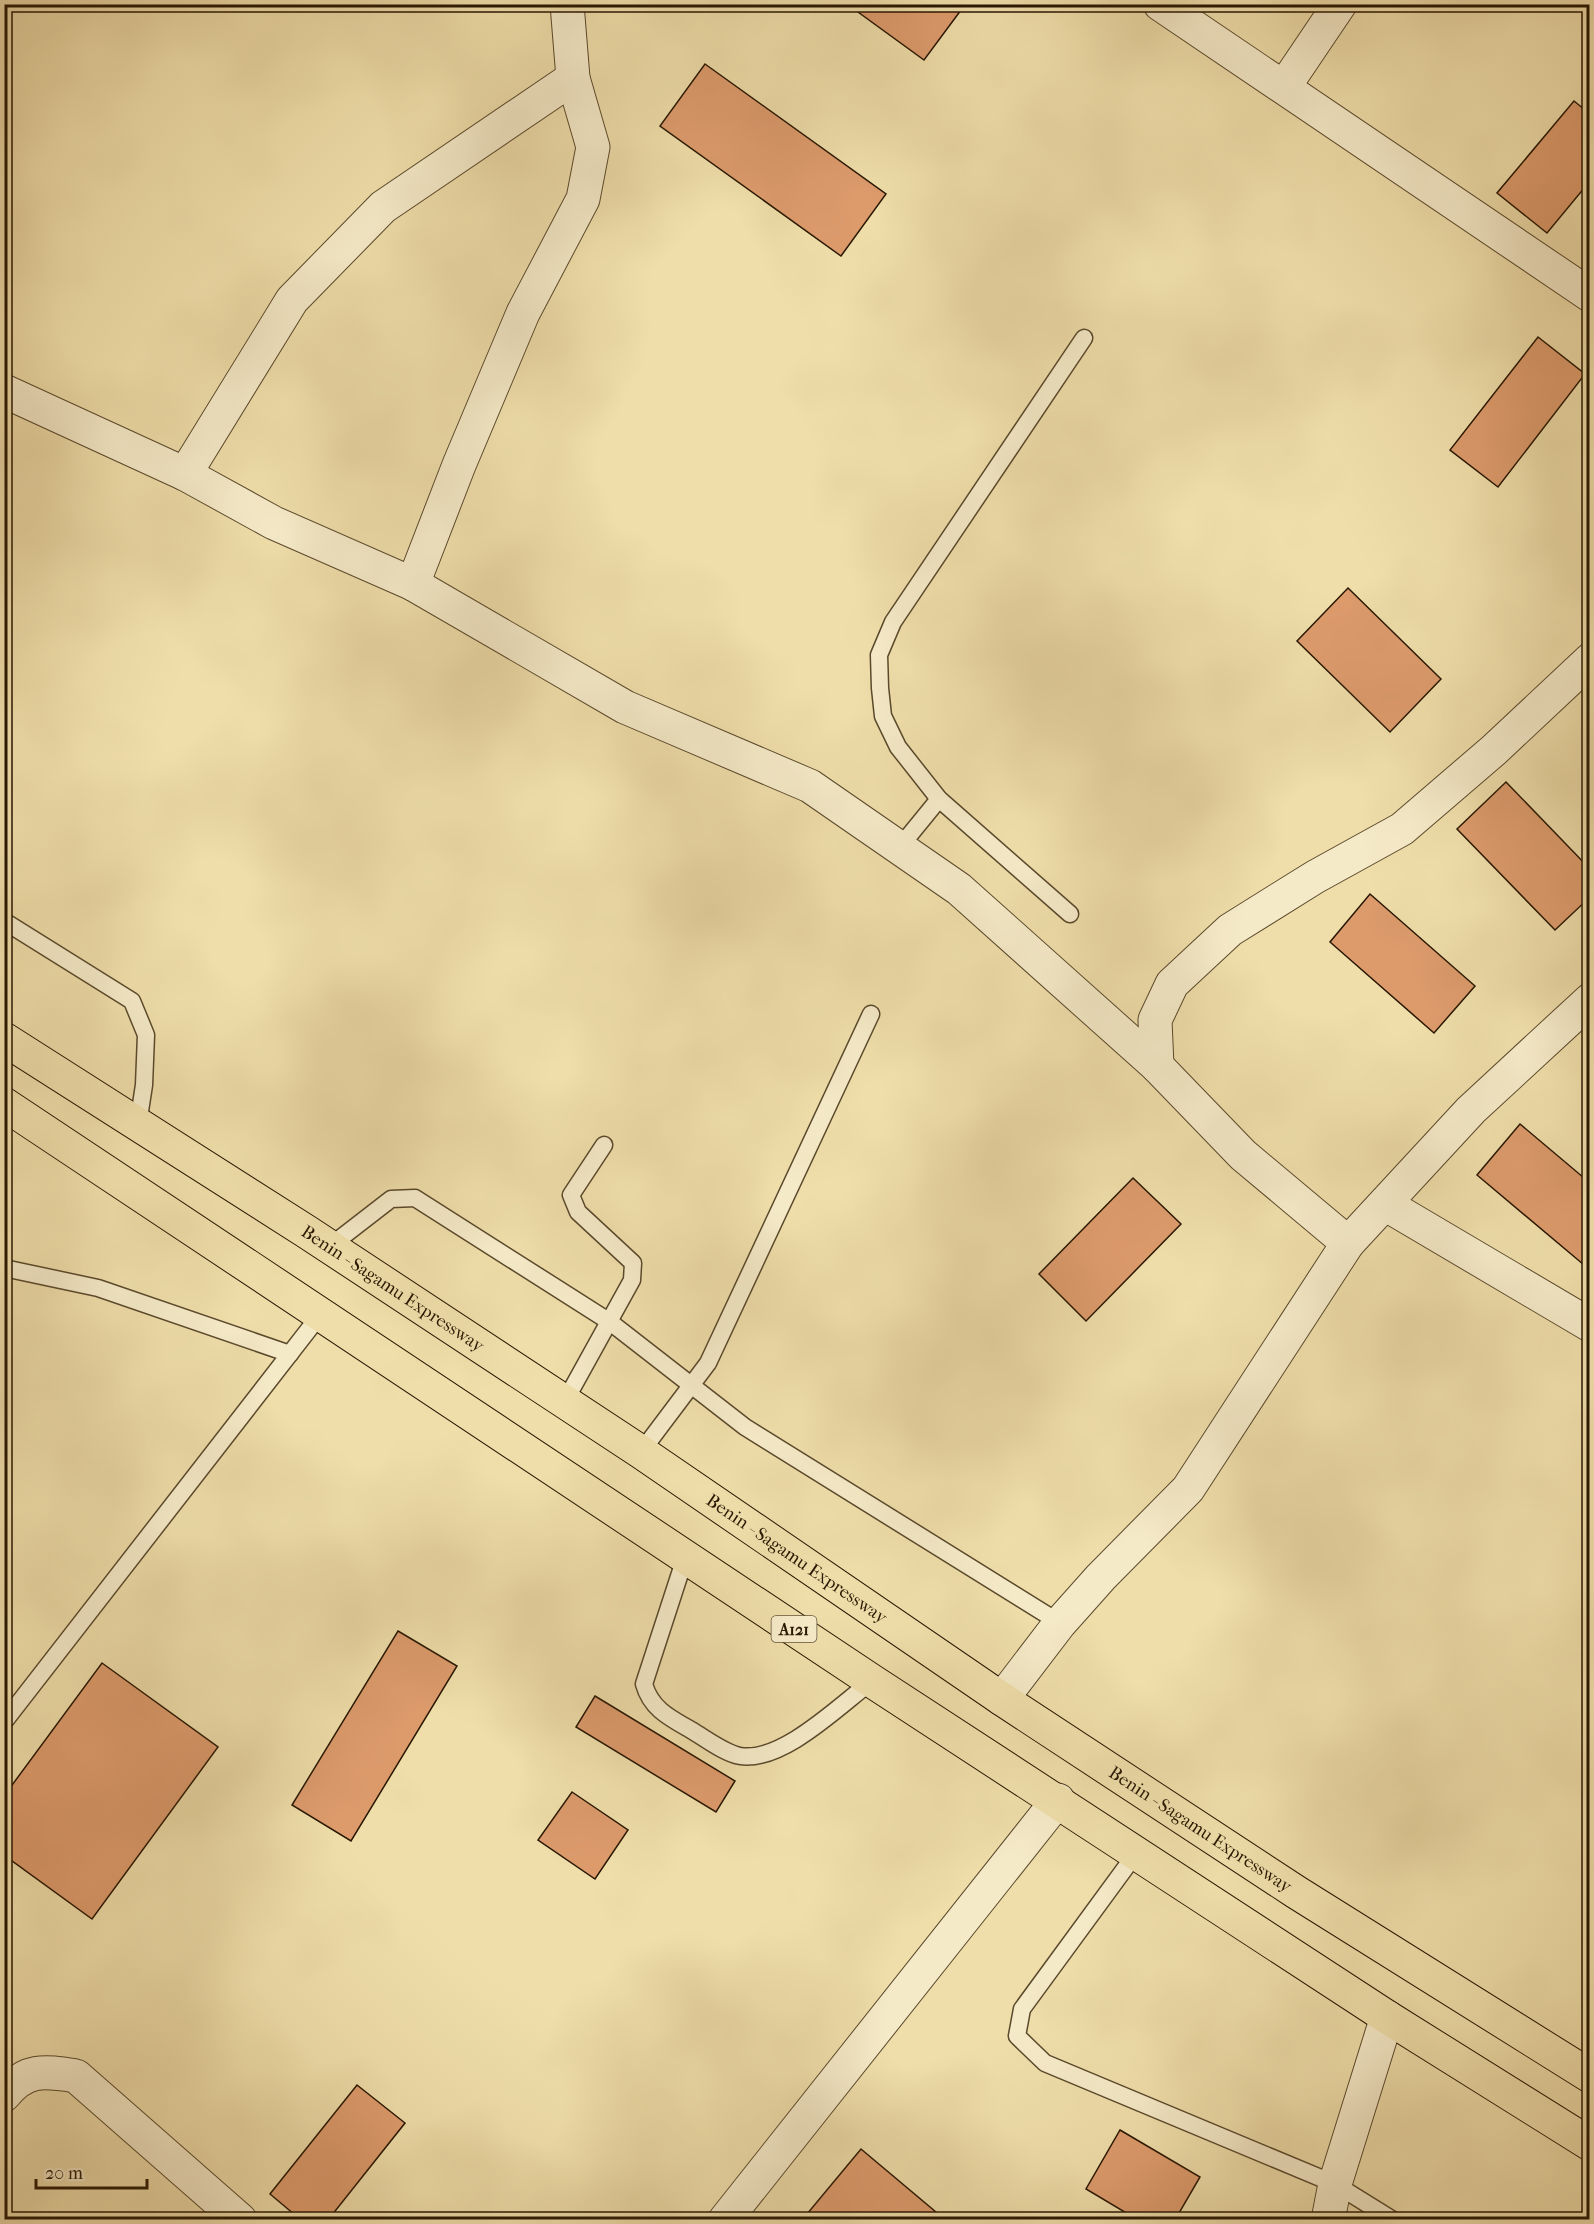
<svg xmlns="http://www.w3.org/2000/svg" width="1594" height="2224" font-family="'IM FELL French Canon',serif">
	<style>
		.building { fill: #dd9b6c; stroke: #281702; stroke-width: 1.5 }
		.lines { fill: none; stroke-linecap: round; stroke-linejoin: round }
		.service-casing { stroke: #5a492c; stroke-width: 19 }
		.minor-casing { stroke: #5a492c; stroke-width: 35 }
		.trunk-casing { stroke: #281702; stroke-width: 35 }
		.service { stroke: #f5eac8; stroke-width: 16 }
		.minor { stroke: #f5eac8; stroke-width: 33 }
		.trunk { stroke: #efdeaa; stroke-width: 33 }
		.labels { text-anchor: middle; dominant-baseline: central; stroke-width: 5; stroke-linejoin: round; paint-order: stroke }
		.shield { fill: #f5eac8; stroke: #66563d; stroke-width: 1.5 }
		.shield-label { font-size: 16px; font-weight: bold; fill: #281702 }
		.street-label { font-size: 18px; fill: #281702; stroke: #f5eac8 }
	</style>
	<rect width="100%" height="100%" fill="#efdeaa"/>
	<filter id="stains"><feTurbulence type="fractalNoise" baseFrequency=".00333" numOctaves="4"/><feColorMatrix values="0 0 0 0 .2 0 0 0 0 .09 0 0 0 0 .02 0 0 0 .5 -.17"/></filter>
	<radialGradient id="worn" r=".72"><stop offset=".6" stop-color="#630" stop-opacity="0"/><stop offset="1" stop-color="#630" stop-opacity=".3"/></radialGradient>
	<g class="building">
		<path d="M847,4H962L964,6L924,60Z"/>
		<path d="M705,64L886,194L841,256L660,126Z"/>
		<path d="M1574,101L1590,114V181L1547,233L1497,193Z"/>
		<path d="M1538,337L1585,374L1498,487L1450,450Z"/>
		<path d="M1348,588L1441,679L1390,732L1297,641Z"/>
		<path d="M1506,782L1590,869V897L1555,930L1457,829Z"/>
		<path d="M1370,894L1475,986L1434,1033L1330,942Z"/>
		<path d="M1520,1124L1590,1183V1270L1477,1175Z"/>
		<path d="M1133,1178L1181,1224L1086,1321L1039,1274Z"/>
		<path d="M398,1631L457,1666L351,1841L292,1805Z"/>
		<path d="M102,1663L218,1747L92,1919L4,1855V1796Z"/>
		<path d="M595,1696L735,1781L716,1812L576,1727Z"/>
		<path d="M572,1792L628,1830L595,1879L538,1840Z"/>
		<path d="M357,2085L405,2123L328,2220H301L270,2194Z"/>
		<path d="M1120,2130L1200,2177L1175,2220H1138L1086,2189Z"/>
		<path d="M861,2149L943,2218L942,2220H802Z"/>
	</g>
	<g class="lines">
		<g class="service-casing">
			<g id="service">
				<path d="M899,848L939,799"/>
				<path d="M1070,914L939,799L898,747L883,716L880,688L879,655L893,622L1084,338"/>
				<path d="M4,921L132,1001L146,1035L144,1085L138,1124"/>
				<path d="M329,1247L391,1199L415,1198L610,1322L745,1427L1060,1623"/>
				<path d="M4,1268L98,1288L290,1354"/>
				<path d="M564,1403L632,1280L633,1263L578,1212L571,1195L604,1145"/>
				<path d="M641,1452L708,1363L871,1014"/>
				<path d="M685,1558L644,1684C651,1709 670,1718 691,1730C705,1738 724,1753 740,1756C782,1763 840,1705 872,1681"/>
				<path d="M4,1722L320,1315"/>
				<path d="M1137,1852L1022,2009L1017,2036L1045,2063L1335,2184L1393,2220"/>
			</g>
		</g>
		<g class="minor-casing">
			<g id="minor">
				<path d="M1160,4L1590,295"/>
				<path d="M1284,87L1340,4"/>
				<path d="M4,391L185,474L274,523L413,584L625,707L810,786L959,889L1157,1066L1243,1155L1348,1243"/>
				<path d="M185,474L292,300L383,207L573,78"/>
				<path d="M413,584L459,465L523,313L583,199L593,147L573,78L567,4"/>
				<path d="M1157,1066L1155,1020L1172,984L1230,930L1315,877L1402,829L1494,750L1590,660"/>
				<path d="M1385,1204L1590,1325"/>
				<path d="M1002,1699L1060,1623L1101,1577L1188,1489L1348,1243L1471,1110L1590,1000"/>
				<path d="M4,2095C26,2068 44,2071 76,2076L240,2220"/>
				<path d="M725,2220L1058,1800"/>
				<path d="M1328,2220L1335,2184L1387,2017"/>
			</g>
		</g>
		<g class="trunk-casing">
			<g id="trunk">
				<path id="s1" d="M4,1039L307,1232L641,1452L1002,1699L1296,1892L1590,2076"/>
				<path d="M4,1104L872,1681L1387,2017L1590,2144"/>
			</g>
		</g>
		<use href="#service" class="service"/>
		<use href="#minor" class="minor"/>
		<use href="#trunk" class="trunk"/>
	</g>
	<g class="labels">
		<rect class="shield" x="771.5" y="1616" width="45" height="26" rx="4.5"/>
		<g class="shield-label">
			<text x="794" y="1629">A121</text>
		</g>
		<g class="street-label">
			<text stroke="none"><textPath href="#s1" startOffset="462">Benin - Sagamu Expressway</textPath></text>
			<text stroke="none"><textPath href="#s1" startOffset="948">Benin - Sagamu Expressway</textPath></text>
			<text stroke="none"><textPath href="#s1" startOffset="1434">Benin - Sagamu Expressway</textPath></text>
		</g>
	</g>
	<rect width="1594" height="2224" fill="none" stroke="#efdeaa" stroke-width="24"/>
	<rect x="6" y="6" width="1582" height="2212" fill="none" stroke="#281702" stroke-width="3"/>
	<rect x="12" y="12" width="1570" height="2200" fill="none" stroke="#281702" stroke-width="1.5"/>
	<path d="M36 2179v9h111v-9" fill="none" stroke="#281702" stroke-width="3"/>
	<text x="45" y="2179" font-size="18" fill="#281702" stroke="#f5eac8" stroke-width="4.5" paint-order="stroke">20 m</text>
	<rect width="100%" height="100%" filter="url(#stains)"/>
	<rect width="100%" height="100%" fill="url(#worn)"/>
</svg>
